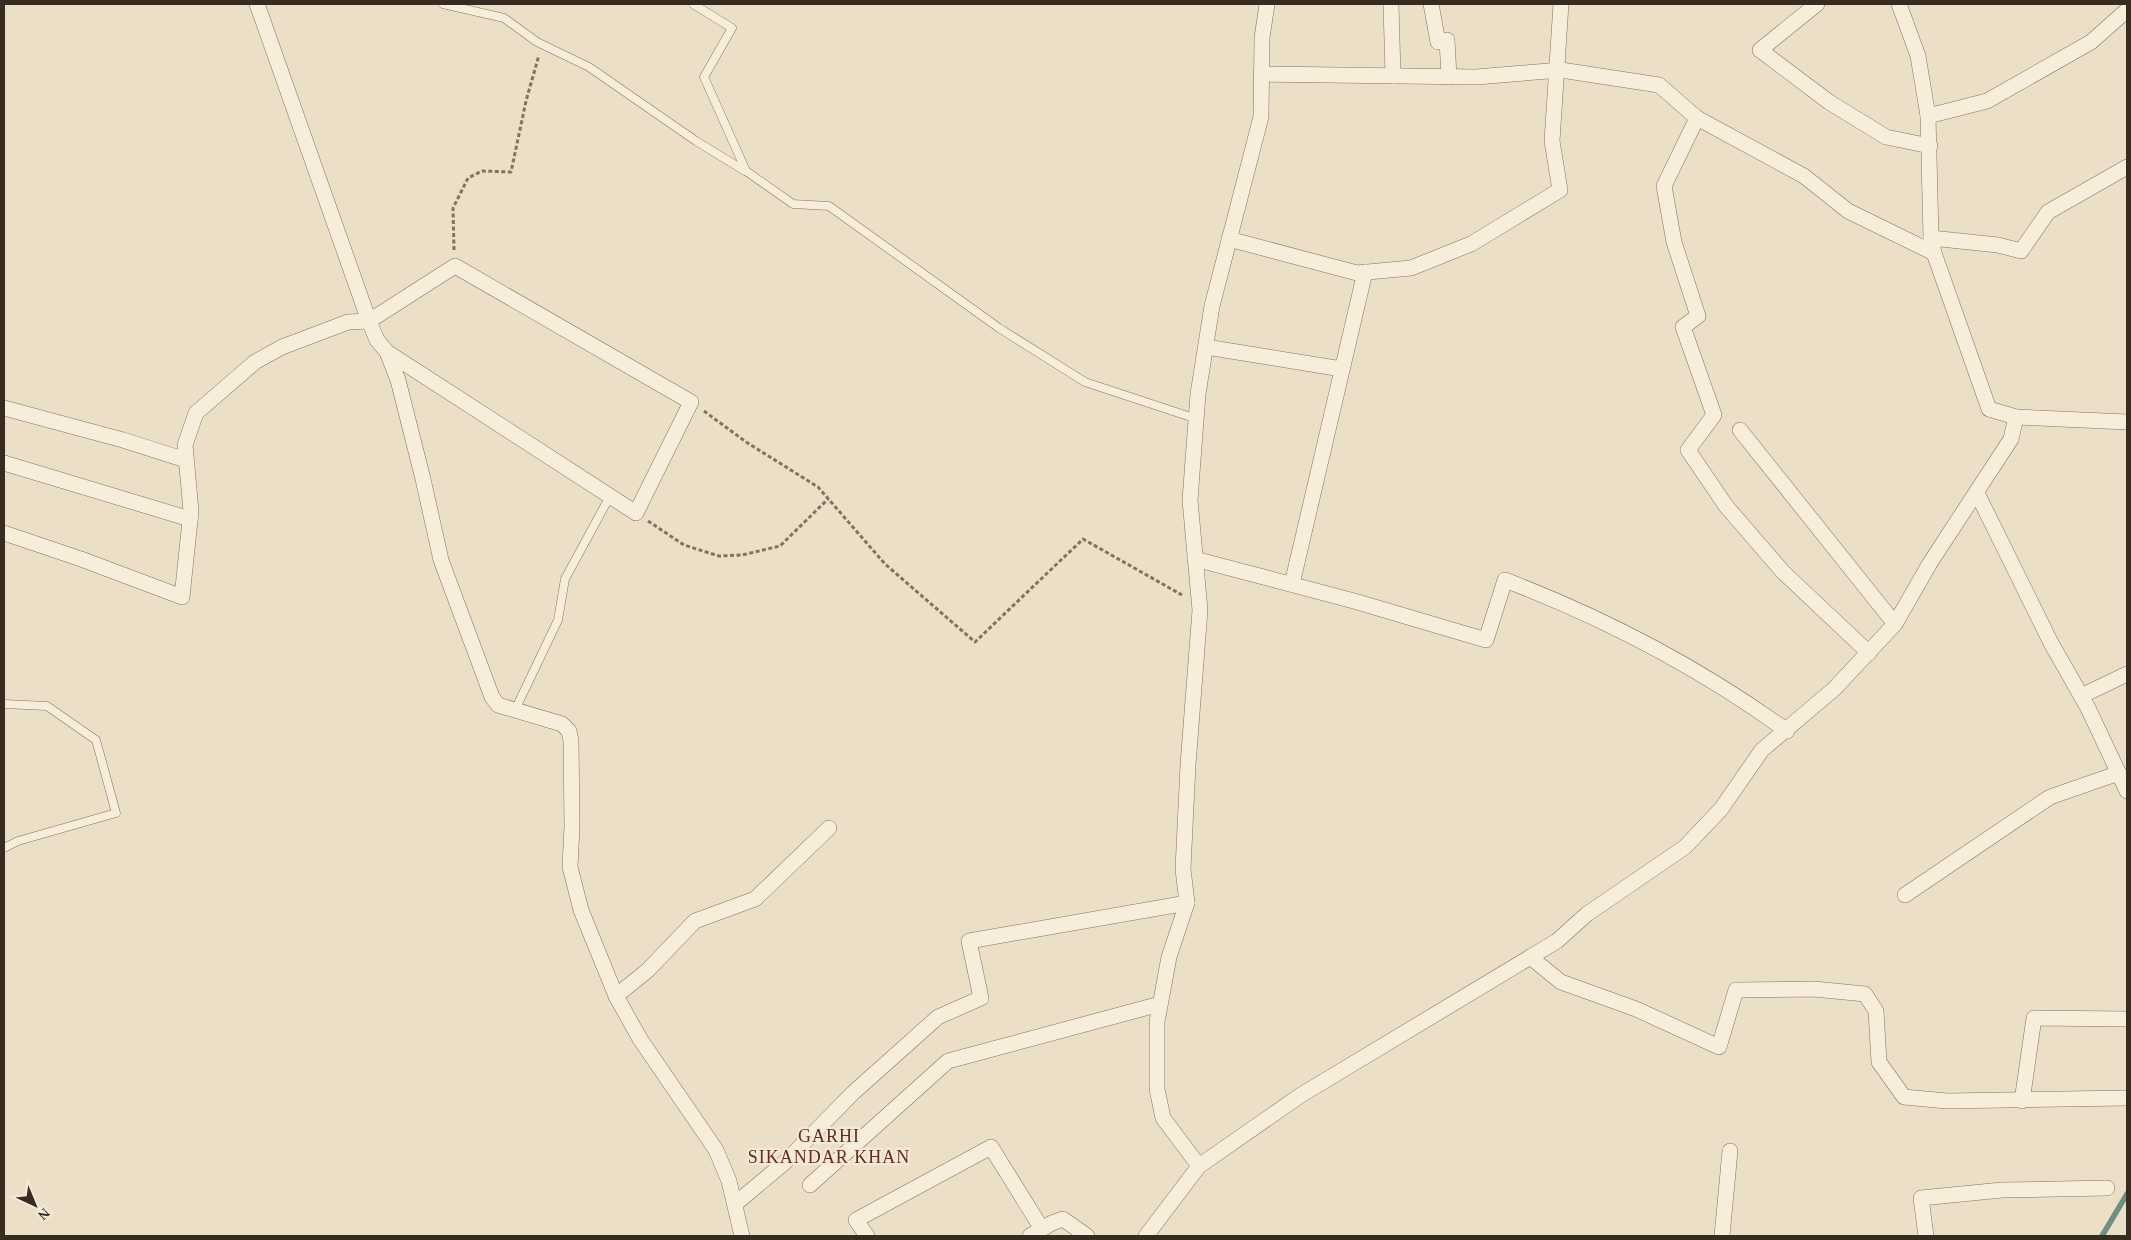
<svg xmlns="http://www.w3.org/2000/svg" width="2131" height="1240" font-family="'Times New Roman',serif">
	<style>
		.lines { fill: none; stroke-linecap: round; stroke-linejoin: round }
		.stream { stroke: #6f8f85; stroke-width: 5.5 }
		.service-casing { stroke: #87715e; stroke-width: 9 }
		.minor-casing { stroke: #87715e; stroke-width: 16 }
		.path { stroke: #87715e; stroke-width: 3; stroke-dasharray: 4 2.5; stroke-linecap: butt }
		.service { stroke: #f7eddb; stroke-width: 8 }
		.minor { stroke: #f7eddb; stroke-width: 15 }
		.labels { text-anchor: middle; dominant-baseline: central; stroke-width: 4.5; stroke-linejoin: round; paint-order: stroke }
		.neighbourhood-label { font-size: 18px; letter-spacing: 1px; fill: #632b22; stroke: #f4ead7 }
	</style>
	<rect width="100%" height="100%" fill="#ecdfc8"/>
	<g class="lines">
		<path class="stream" d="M2102,1236L2127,1194"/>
		<g class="service-casing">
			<g id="service">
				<path d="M443,4L504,18L537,42L589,67L696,141L745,171"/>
				<path d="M693,4L732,28L704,77L746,171L793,204L829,206L999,328L1085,382L1197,419"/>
				<path d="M4,704L47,706L96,740L116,813L18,841L4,848"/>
				<path d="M515,710L558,620L565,579L610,496"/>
			</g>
		</g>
		<g class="minor-casing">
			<g id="minor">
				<path d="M257,4L369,321L377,340L387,352L398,380L423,479L441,560L492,697L498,705L562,724L569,731L571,741L572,826L570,867L581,910L616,996L640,1039L716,1150L729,1181L742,1236"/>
				<path d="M1391,4L1393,76"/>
				<path d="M1431,4L1438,42L1447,40L1449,77"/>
				<path d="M1817,4L1760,50L1829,102L1886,137L1930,146"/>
				<path d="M1899,4L1918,56L1928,116L1931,238L1934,253L1989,409L2016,417L2127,422"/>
				<path d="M1261,74L1476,77L1561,70L1659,85L1697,118L1804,176L1848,211L1934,253"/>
				<path d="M1928,116L1987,101L2091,42L2127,10"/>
				<path d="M1697,118L1664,186L1674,242L1698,316L1683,327L1714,415L1688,450L1726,506L1783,572L1869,653"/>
				<path d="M1931,238L1998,245L2021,251L2048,212L2127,167"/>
				<path d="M1229,239L1357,273L1411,268L1471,244L1560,190L1552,141L1561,4"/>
				<path d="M1206,347L1342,369"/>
				<path d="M4,408L123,440L186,460"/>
				<path d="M1740,430L1895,624"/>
				<path d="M4,463L190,519"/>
				<path d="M1977,493L2051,643L2088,708L2127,791"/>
				<path d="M4,533L81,559L182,597L191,511L185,445L196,413L255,362L282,347L348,322L369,321L455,266L691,402L636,513L387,352"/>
				<path d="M1195,559L1354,601L1486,640L1505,580C1604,618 1700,668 1787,731"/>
				<path d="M1292,584L1365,272"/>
				<path d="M2081,696L2127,674"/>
				<path d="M1905,895L2050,797L2119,773"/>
				<path d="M1530,957L1561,982L1636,1009L1719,1047L1736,990L1814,989L1865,994L1876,1011L1879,1062L1904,1097L1947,1101L2127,1098"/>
				<path d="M616,996L648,970L695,921L755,899L829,828"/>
				<path d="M2022,1101L2034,1018L2127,1019"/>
				<path d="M1199,1166L1163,1118L1157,1089V1022L1169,957L1187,903L1183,869L1188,765L1200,610L1190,500L1198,394L1212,306L1261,117L1262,38L1267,4"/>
				<path d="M810,1185L948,1061L1160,1004"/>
				<path d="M735,1204L784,1163L854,1092L938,1017L981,998L969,941L1187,903"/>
				<path d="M867,1236L856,1220L991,1147L1042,1229"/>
				<path d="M1030,1236L1052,1223L1063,1219L1087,1236"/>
				<path d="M1146,1236L1199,1166L1301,1095L1557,941L1587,914L1685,847L1721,809L1762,750L1834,689L1895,624L1930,563L2011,439L2016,417"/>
				<path d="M1722,1236L1730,1151"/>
				<path d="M1926,1236L1921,1198L2002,1190L2107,1188"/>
			</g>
		</g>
		<g class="path">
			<path d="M454,250L453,208L468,178L482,171L511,172L526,101L539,55"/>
			<path d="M704,411L746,442L818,487L885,564L975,642L1083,539L1182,595"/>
			<path d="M648,521L684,545L719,556L742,555L780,546L828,499"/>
		</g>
		<use href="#service" class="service"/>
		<use href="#minor" class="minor"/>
	</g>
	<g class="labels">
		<g class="neighbourhood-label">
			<text x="829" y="1136">GARHI<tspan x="829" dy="21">SIKANDAR KHAN</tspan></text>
		</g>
	</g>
	<rect width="2131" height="1240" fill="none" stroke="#382b20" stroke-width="10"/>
	<g transform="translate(35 1205) rotate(136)" stroke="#f4ead7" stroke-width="4" paint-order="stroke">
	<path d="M0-4L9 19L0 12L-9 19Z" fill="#382b20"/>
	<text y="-8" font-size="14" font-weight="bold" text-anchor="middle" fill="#382b20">N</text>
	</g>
</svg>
